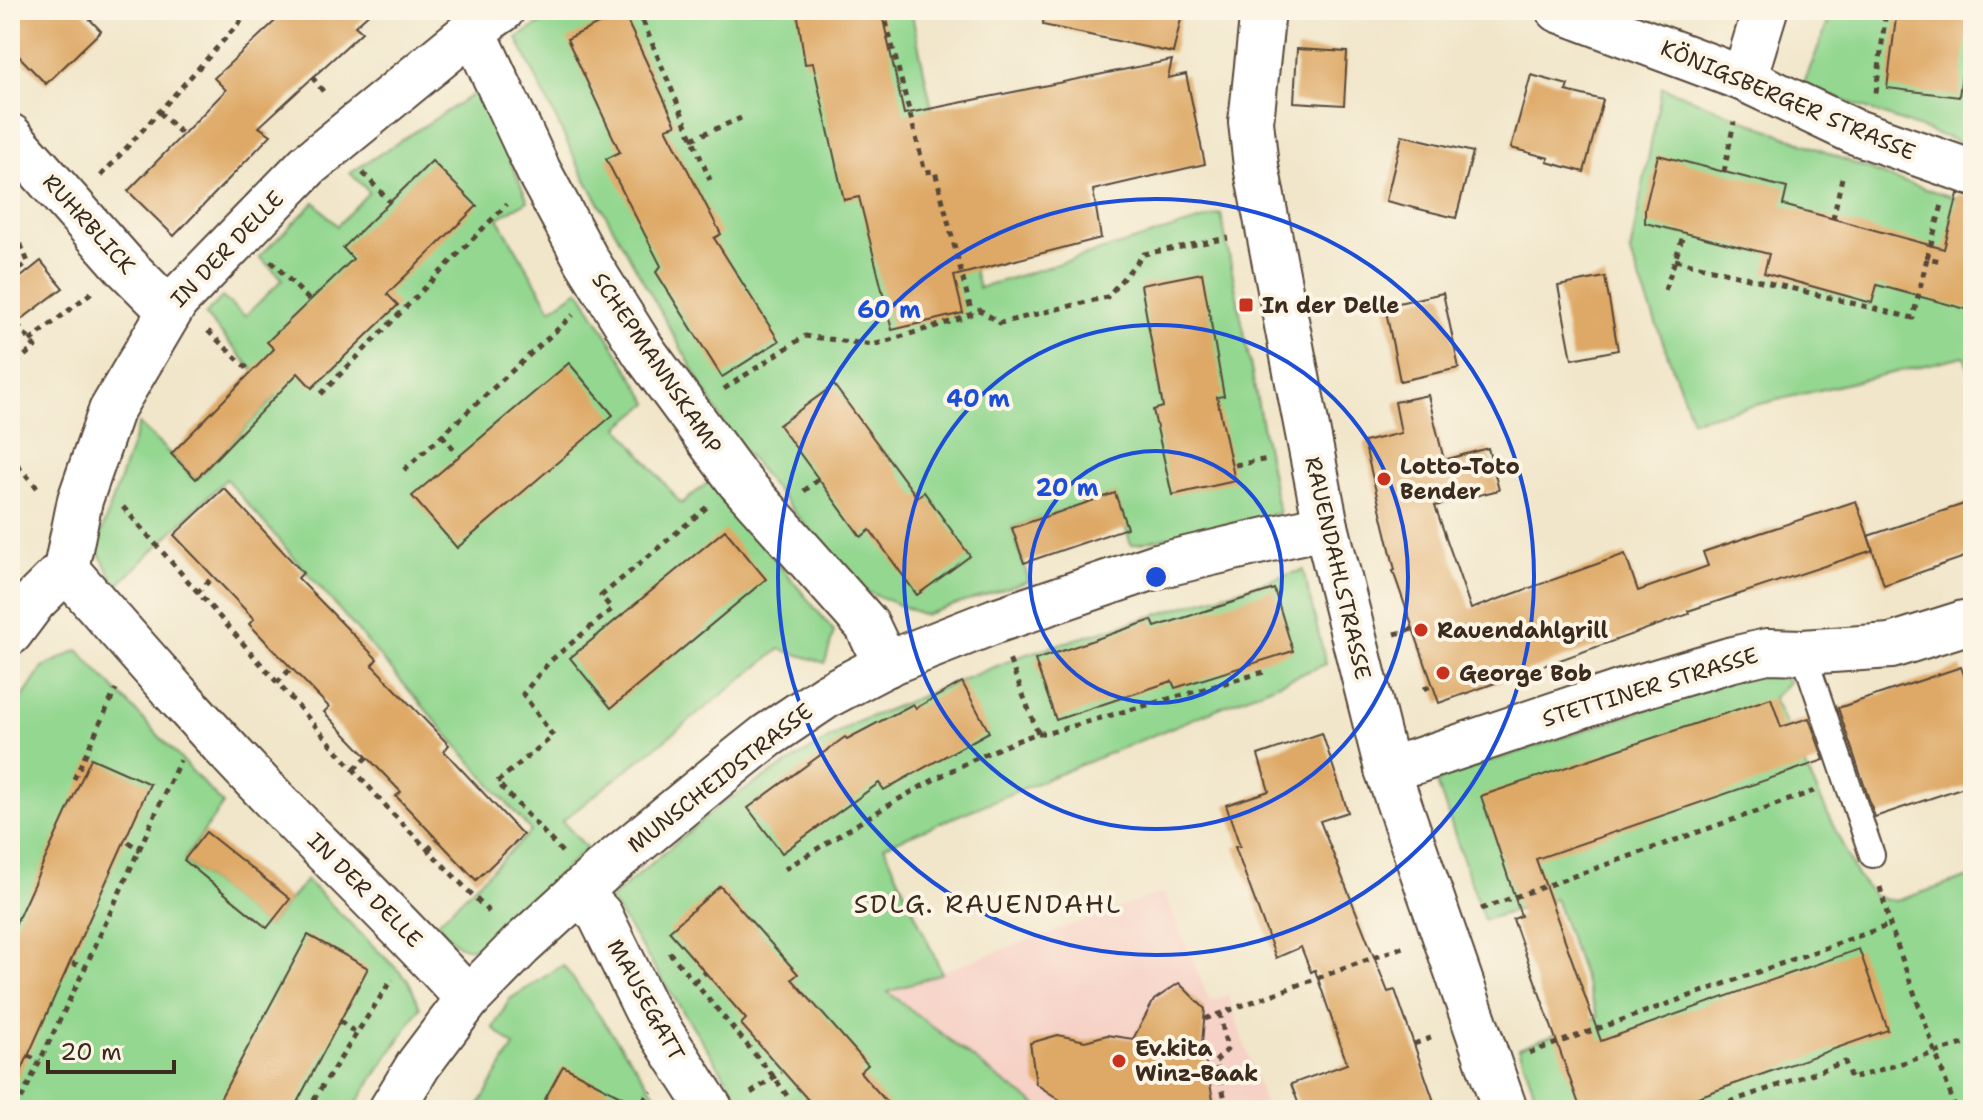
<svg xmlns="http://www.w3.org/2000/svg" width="1983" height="1120" font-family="'Shantell Sans',sans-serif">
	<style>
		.built { fill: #f6d1c6 }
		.green { fill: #93d790; stroke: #678057; stroke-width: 2 }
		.building { fill: #dea966 }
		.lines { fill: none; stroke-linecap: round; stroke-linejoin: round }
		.service-casing { stroke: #564638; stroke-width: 28 }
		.minor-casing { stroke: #564638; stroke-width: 48 }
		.path { stroke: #564638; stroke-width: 5; stroke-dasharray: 6 6; stroke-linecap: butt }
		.service { stroke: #fff; stroke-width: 24 }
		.minor { stroke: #fff; stroke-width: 44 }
		.ring { fill: none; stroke: #1d4ed8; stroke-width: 4 }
		.poi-dot { fill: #c8321e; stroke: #fcf5e5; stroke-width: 3 }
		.labels { text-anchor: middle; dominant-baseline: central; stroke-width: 8; stroke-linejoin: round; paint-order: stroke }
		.street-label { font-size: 22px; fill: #3b2a1e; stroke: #fcf5e5 }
		.poi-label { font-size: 22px; font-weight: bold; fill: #3b2a1e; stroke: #fcf5e5; text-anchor: start }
		.quarter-label { font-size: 26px; letter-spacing: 2px; fill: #3b2a1e; stroke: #fcf5e5 }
		.centre { fill: #1d4ed8; stroke: #fcf5e5; stroke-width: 4 }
		.ring-label { font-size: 24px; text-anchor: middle; font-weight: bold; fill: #1d4ed8; stroke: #fcf5e5; stroke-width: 8; stroke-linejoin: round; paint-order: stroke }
	</style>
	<rect width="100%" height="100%" fill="#fcf5e5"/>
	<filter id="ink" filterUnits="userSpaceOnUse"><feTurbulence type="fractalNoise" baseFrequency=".0125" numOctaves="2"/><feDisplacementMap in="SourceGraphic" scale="16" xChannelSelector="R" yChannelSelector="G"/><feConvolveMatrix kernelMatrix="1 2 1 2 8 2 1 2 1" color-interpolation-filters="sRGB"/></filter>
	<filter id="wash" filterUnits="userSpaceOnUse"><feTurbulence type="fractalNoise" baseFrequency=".006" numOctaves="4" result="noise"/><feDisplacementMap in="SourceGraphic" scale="32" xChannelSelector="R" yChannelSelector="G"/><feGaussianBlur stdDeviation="1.8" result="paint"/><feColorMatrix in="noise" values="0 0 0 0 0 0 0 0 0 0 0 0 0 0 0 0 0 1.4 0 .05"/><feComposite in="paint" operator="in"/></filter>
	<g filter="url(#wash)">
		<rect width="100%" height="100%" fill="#f1e6ca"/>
		<path class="built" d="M1164,892L1210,1002L1228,995L1267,1110H1044L998,1078L887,991Z"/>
		<g class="green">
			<path d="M562,10H911L942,156L979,288L1221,214L1279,513L1131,545L1115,494L1012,528L1029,581L924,615L857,588L729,433L580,169L517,38Z"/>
			<path d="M1833,10H1973V147L1803,86Z"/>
			<path d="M1662,87L1893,179L1973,203V379L1964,356L1692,420L1630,253Z"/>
			<path d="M479,91L528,201L498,218L551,309L579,290L649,403L619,427L681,504L710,481L834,631L825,663L780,649L562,821L587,848L483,945C458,955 453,940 437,923L531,831L226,479L117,586L96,548L139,424L196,479L276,396L205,315L222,297L245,316L283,279L259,257L315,202L337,226L369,192L350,173Z"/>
			<path d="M1303,570L1326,664L884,846L942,973L888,992L998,1078L1044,1110H747L610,899L721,804L855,723L1024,655Z"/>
			<path d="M78,650L223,804L184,860L267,927L306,880L409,981L420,1008L352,1110H10V717L43,667Z"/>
			<path d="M1768,672L1790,681L1773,698L1857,876L1874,896L1896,901L1973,876V1110H1541L1519,1048L1598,1017L1555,899L1484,920L1437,783L1447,776L1740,678Z"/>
			<path d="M563,965L667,1110H476L514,1046L493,1028L510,999Z"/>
		</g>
		<g id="blocks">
			<g class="building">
				<path d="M10,10H81L101,31L46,84L10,47Z"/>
				<path d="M287,10H373L355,26L362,32L259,127L271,135L174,236L128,191L226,90L214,78Z"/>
				<path d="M797,10H881L904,114L1172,60L1168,78L1186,74L1205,164L1093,190L1101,238L954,276L963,313L892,330L859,197L844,200L813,63L805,64Z"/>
				<path d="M1044,10H1183L1173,53L1043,25Z"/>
				<path d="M1897,10H1970L1959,97L1887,88Z"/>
				<path d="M623,12L676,125L666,128L721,234L714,238L779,341L722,377L656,272L661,266L606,159L620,152L567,39Z"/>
				<path d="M1297,49L1347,52L1344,105L1294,102Z"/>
				<path d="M1531,75L1568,85L1566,91L1603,100L1584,172L1547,162L1549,158L1511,148Z"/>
				<path d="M1402,135L1473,152L1456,218L1386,201Z"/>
				<path d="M1658,155L1787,188L1783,205L1944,249L1958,194L1973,197V311L1877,285L1872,303L1764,273L1769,254L1645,223V209Z"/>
				<path d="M432,161L477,206L387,294L398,305L312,388L298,373L196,479L171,454L274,349L267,342L353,259L343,248Z"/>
				<path d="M41,261L63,288L10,328V286Z"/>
				<path d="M1202,273L1224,396L1217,397L1235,481L1172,495L1153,410L1163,407L1141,285Z"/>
				<path d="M1605,277L1618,350L1572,359L1558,286Z"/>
				<path d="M1443,293L1459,368L1400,381L1385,306Z"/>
				<path d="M569,363L613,415L457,548L412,496Z"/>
				<path d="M834,385L917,497L924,492L970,556L917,595L870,530L861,537L779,425Z"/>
				<path d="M1428,395L1444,460L1488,448L1499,490L1435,506L1471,609L1625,554L1638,591L1708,566L1703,552L1856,501L1873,550L1688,611L1689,614L1439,703L1393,571L1395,570L1364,442L1401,433L1395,402Z"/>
				<path d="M224,488L303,573L298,578L377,659L372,665L449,745L444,751L523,835L476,880L396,796L401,792L324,712L329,707L249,624L254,619L174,535Z"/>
				<path d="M1115,493L1127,528L1024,563L1012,528Z"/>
				<path d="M1973,501V554L1884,585L1868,536Z"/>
				<path d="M725,530L766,579L611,708L570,658Z"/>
				<path d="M1274,589L1293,651L1175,688L1172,681L1056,720L1035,660L1152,620L1155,627Z"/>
				<path d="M1961,667L1973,700V784L1875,817L1838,708Z"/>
				<path d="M962,682L989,732L884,790L879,783L782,853L748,808L845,737L847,739L913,704L916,708Z"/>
				<path d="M1771,698L1781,727L1809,718L1824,760L1536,859L1601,1041L1859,949L1888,1030L1661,1110H1581L1513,919L1521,916L1481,796Z"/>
				<path d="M1322,733L1348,812L1320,821L1388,992L1395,990L1437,1110H1363L1362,1107L1301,1110L1291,1084L1347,1064L1315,970L1311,972L1301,947L1276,958L1235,847L1240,846L1226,805L1269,791L1258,755Z"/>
				<path d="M91,758L150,784L10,1096V936Z"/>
				<path d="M206,832L290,899L267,928L184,860Z"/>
				<path d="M720,886L798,974L792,979L868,1065L860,1072L894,1110H817L741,1024L746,1019L669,931Z"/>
				<path d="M308,935L368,968L293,1110H214Z"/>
				<path d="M1179,983L1205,1009L1202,1043L1215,1110H1075L1036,1084L1030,1043L1058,1035L1085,1041L1107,1035L1133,1039L1154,1000Z"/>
				<path d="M563,1066L647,1110H539Z"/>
			</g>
		</g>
	</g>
	<g filter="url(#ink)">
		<use href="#blocks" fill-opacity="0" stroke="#564638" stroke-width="2"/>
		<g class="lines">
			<g class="service-casing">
				<path id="service" d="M1803,652L1872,855"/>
			</g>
			<g class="minor-casing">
				<g id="minor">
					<path d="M1263,10L1251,122L1256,166L1326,526L1387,769L1505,1110"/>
					<path d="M1559,10L1744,79L1853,131L1973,173"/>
					<path d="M473,30L539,172L587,261L644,352L739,481L867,625L886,665"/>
					<path d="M1744,79L1765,10"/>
					<path d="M10,136L125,266L169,310"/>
					<path d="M66,569C142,656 218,743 299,825C356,882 414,939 468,999"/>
					<path d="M10,633L34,601L66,569L80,500L111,411L176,301L308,165L473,30L502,10"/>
					<path d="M1387,769L1417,761L1622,692L1729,660L1767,651L1803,652L1891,646L1964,623"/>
					<path d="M578,892L600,915L646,1009L711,1110"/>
					<path d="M391,1110L419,1064L468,999L521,945L603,870L738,759L767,736L828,695L891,662L995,621L1157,566L1326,526"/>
				</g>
			</g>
			<g class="path">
				<path d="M255,10L261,16"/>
				<path d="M638,10L710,180"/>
				<path d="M883,10L925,172L935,171L972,314"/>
				<path d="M312,77L326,95"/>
				<path d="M1876,93L1886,10"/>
				<path d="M159,112L182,134"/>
				<path d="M692,139L741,118"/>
				<path d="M1724,172L1734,122"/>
				<path d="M363,173L390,202"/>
				<path d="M101,176L251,10"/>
				<path d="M1833,219L1843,173"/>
				<path d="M1927,258L1942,205"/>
				<path d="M1675,260L1913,318L1927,258L1941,261"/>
				<path d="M271,261L310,301"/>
				<path d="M10,276L28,262L12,224"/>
				<path d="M1665,290L1684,233"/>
				<path d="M10,315L35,347L10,368"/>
				<path d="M208,331L251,372"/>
				<path d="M30,341L92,292"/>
				<path d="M724,389L805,336L873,345L963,318L980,310L1000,323L1107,297L1144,254L1228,238"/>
				<path d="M321,394L507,204"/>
				<path d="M442,435L457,453"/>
				<path d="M10,456L39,490"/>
				<path d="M1235,465L1269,459"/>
				<path d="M404,470L573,315"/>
				<path d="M804,491L819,479"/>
				<path d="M123,507L391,812L492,915"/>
				<path d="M197,593L214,576"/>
				<path d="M1395,634L1413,629"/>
				<path d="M277,683L291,668"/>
				<path d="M1424,689L1433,685"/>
				<path d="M1038,733H1048L1264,672"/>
				<path d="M354,769L367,757"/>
				<path d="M74,779L116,689"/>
				<path d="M128,842L140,850"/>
				<path d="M428,850L437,840"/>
				<path d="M562,852L497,782L553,736L523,694L549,662L612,609L601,596L707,507"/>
				<path d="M785,869C867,818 947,765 1038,733L1009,659"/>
				<path d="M1880,887L1890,925L1956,1110"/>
				<path d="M1481,909L1814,791"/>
				<path d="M669,952L774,1077L797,1110"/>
				<path d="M72,963L85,968"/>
				<path d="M694,982L706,972"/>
				<path d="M1220,1013L1227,1050L1215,1062L1228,1110"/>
				<path d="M1205,1019L1403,947"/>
				<path d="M340,1021L357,1034"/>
				<path d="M1414,1044L1436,1036"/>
				<path d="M1529,1053L1890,925"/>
				<path d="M28,1056L40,1061"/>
				<path d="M751,1093L781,1072"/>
				<path d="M16,1110L85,968L180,760"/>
				<path d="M307,1110L392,979"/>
				<path d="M635,1110L651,1091"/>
				<path d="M1707,1110L1845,1062L1851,1079L1973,1041"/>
			</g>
			<use href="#service" class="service"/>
			<use href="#minor" class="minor"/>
		</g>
	</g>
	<g class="ring">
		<circle cx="1156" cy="577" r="126"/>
		<circle cx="1156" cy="577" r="252"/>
		<circle cx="1156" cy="577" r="378"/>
	</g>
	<g class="poi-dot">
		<rect x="1238" y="297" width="16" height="16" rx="4"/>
		<circle cx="1384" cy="479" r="8"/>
		<circle cx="1421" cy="630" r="8"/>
		<circle cx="1443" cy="673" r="8"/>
		<circle cx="1119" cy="1061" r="8"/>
	</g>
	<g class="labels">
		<g class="street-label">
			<text transform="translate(1788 100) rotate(23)">KÖNIGSBERGER STRASSE</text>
			<text transform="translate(89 224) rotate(48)">RUHRBLICK</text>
			<text transform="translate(227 249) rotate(-46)">IN DER DELLE</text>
			<text transform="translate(657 363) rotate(56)">SCHEPMANNSKAMP</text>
			<text transform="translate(1338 568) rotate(77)">RAUENDAHLSTRASSE</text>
			<text transform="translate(1650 687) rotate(-17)">STETTINER STRASSE</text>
			<text transform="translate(720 778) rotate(-38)">MUNSCHEIDSTRASSE</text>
			<text transform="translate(365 890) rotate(45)">IN DER DELLE</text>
			<text transform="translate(646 1000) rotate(61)">MAUSEGATT</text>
		</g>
		<g class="poi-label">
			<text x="1262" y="305">In der Delle</text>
			<text x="1400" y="466">Lotto-Toto<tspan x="1400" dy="25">Bender</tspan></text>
			<text x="1437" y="630">Rauendahlgrill</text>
			<text x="1459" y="673">George Bob</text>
			<text x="1135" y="1048">Ev.kita<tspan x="1135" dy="25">Winz-Baak</tspan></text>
		</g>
		<g class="quarter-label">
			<text x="988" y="903">SDLG. RAUENDAHL</text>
		</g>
	</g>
	<circle cx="1156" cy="577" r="12" class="centre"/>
	<g class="ring-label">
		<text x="889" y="318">60 m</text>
		<text x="978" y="407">40 m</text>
		<text x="1067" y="496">20 m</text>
	</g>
	<rect width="1983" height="1120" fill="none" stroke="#fcf5e5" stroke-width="40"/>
	<path d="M48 1060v12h126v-12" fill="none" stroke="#3b2a1e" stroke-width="4"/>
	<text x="60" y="1060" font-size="24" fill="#3b2a1e" stroke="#fcf5e5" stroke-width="6" paint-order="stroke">20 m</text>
</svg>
